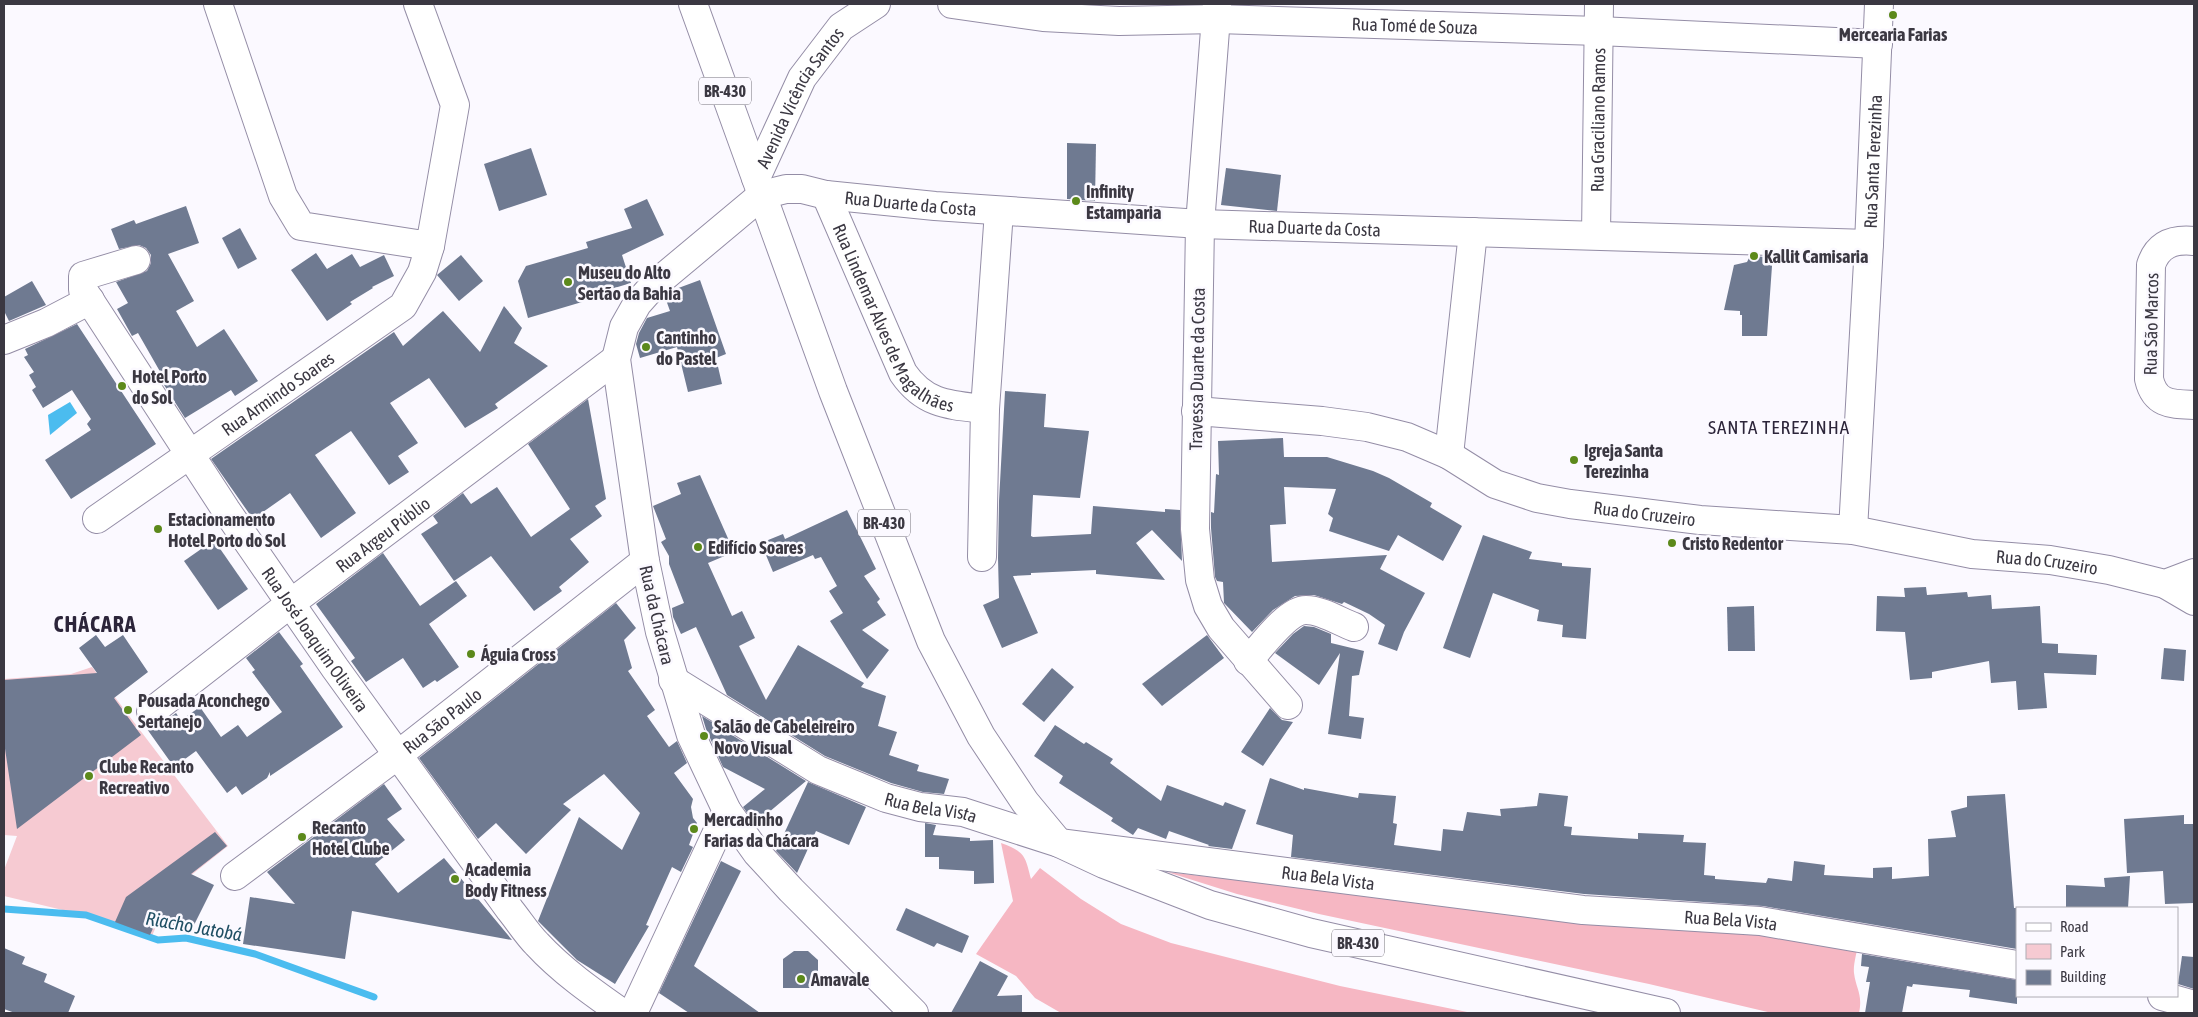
<svg xmlns="http://www.w3.org/2000/svg" width="2198" height="1017" font-family="'Asap Condensed',sans-serif">
	<style>
		.green { fill: #f6cad2 }
		.forest { fill: #f6b7c3 }
		.water { fill: #4bbcef }
		.lines { fill: none; stroke-linecap: round; stroke-linejoin: round }
		.stream { stroke: #4bbcef; stroke-width: 7 }
		.building { fill: #6f7a91 }
		.minor-casing { stroke: #948da6; stroke-width: 30 }
		.primary-casing { stroke: #948da6; stroke-width: 30 }
		.minor { stroke: #fff; stroke-width: 28 }
		.primary { stroke: #fff; stroke-width: 28 }
		.poi-dot { fill: #5c891b; stroke: #fbf9ff; stroke-width: 2 }
		.labels { text-anchor: middle; dominant-baseline: central; stroke-width: 5; stroke-linejoin: round; paint-order: stroke }
		.shield { fill: #fbf9ff; stroke: #75727b; stroke-width: 1 }
		.shield-label { font-size: 16px; font-weight: bold; fill: #3b3842 }
		.street-label { font-size: 18px; fill: #3b3842; stroke: #fbf9ff }
		.poi-label { font-size: 18px; font-weight: bold; fill: #3b3842; stroke: #fbf9ff; text-anchor: start }
		.neighbourhood-label { font-size: 19px; letter-spacing: 1px; fill: #2c253a; stroke: #fbf9ff }
		.water-label { font-size: 19px; font-style: italic; fill: #204f64; stroke: #fbf9ff }
		.district-label { font-size: 22px; font-weight: bold; letter-spacing: 1px; fill: #2c253a; stroke: #fbf9ff }
	</style>
	<rect width="100%" height="100%" fill="#fbf9ff"/>
	<path class="green" d="M92,667L228,846L171,891L152,936L113,922L4,896V870L17,836L4,835V679L71,674Z"/>
	<g class="forest">
		<path d="M1001,843C1025,852 1025,855 1031,879L1040,868L1081,899L1121,924L1171,943L1340,986L1472,1013H1061L1035,998L1016,976L976,954L1013,901Z"/>
		<path d="M1167,872L1358,894L1858,944C1857,953 1853,964 1854,973C1856,989 1863,994 1859,1013H1772L1649,984L1319,914L1237,894Z"/>
	</g>
	<path class="water" d="M70,402L77,413L50,435L48,415Z"/>
	<g class="lines">
		<path class="stream" d="M4,909L86,915L158,940L186,938L255,954L374,997"/>
	</g>
	<g class="building">
		<path d="M1067,143L1096,144L1095,201L1067,199Z"/>
		<path d="M531,148L547,195L499,211L484,164Z"/>
		<path d="M1226,168L1281,175L1277,211L1221,205Z"/>
		<path d="M647,199L664,235L622,255L631,283L581,298L582,302L528,318L518,281L526,266L588,248L586,242L632,228L624,209Z"/>
		<path d="M186,206L199,243L168,254L194,301L176,311L197,347L224,329L258,381L235,396L231,390L185,418L159,377L162,375L138,333L132,336L117,309L128,303L116,282L147,271L151,263V255L146,248L139,245L119,249L111,229L134,220L136,224Z"/>
		<path d="M240,228L257,259L238,269L222,238Z"/>
		<path d="M316,253L327,269L352,254L360,267L384,255L394,276L372,287L373,288L350,302L352,304L327,321L291,270Z"/>
		<path d="M461,255L483,281L459,301L437,275Z"/>
		<path d="M1750,256L1767,257L1772,266L1767,336H1742V315H1740V311L1724,310L1734,265L1747,262Z"/>
		<path d="M700,280L726,354L716,358L722,384L688,392L677,347L640,358L636,344L639,333L647,318L670,311L665,297L673,290Z"/>
		<path d="M32,281L46,305L9,321L4,311V297Z"/>
		<path d="M504,306L522,328L514,343L548,366L495,404L498,408L465,428L429,378L390,403L418,443L398,456L409,472L389,485L351,431L315,455L356,513L321,538L290,493L253,519L211,459L394,332L403,346L443,311L480,352Z"/>
		<path d="M77,324L156,444L71,499L45,460L91,430L87,424L91,419L72,390L43,408L32,390L36,387L29,375L34,372L24,357L28,355L25,349Z"/>
		<path d="M1005,391L1046,394L1044,427L1089,431L1080,498L1033,495L1031,536L1033,537L1091,534L1093,506L1165,512V509L1180,510L1182,561L1152,530L1136,543L1165,580L1096,574V570L1031,573V575L1013,576L1038,633L1002,648L983,605L999,598L998,558L999,501Z"/>
		<path d="M588,399L606,499L595,506L602,516L570,539L589,562L559,587L562,591L534,611L491,556L454,581L421,534L438,523L433,516L463,493L471,504L497,487L531,537L570,509L528,444Z"/>
		<path d="M1283,438L1284,457H1327L1373,471L1389,478L1432,503L1430,507L1462,526L1443,561L1398,535L1389,551L1329,531L1333,518L1328,514L1336,489L1284,487L1286,524L1270,525L1272,562L1387,555L1380,569L1425,593L1404,632L1397,651L1378,644L1385,625L1369,614L1344,602L1342,604L1314,595L1295,596L1273,610L1252,632L1224,603L1223,582L1217,581L1215,577L1211,528V512L1214,513L1216,474L1219,475L1218,441Z"/>
		<path d="M700,475L734,552L708,563L732,616L742,611L755,638L739,646L766,700L798,645L864,683L861,687L886,696L878,726L897,732L889,755L919,765L917,771L949,779L944,794L923,792L891,783L825,756L727,695L696,627L681,634L673,617L672,608L684,603L669,564V556L661,542L666,539L653,506L681,494L677,483Z"/>
		<path d="M847,510L876,569L864,576L880,599L877,602L886,615L862,630L889,650L867,679L830,621L843,613L829,591L837,586L821,557L815,559L813,555L773,572L761,543L783,534L785,539Z"/>
		<path d="M1483,535L1532,552L1529,559L1562,563V566L1591,568L1586,639L1562,637L1563,625L1537,621L1539,610L1493,593L1470,658L1443,648Z"/>
		<path d="M214,540L248,589L218,610L184,561Z"/>
		<path d="M383,553L420,606L456,581L467,596L429,624L459,667L437,682L435,680L423,688L403,658L366,682L351,661L355,658L316,604Z"/>
		<path d="M1926,587L1927,595L1967,592L1968,597L1991,595L1992,609L2040,606L2042,643L2058,644V653L2097,655L2096,675L2044,673L2047,708L2018,710L2016,681L1991,683L1989,661L1932,672V678L1910,680L1905,632L1876,631L1877,596L1905,597L1904,588Z"/>
		<path d="M616,603L636,628L624,640L632,668L628,671L655,710L647,716L669,747L677,741L687,763L674,773L693,799L691,807L693,818L697,823L689,845L693,847L681,872L672,867L646,925L649,926L615,984L577,960L538,921L579,817L622,850L640,813L604,774L563,804L571,810L526,854L496,823L478,839L419,758Z"/>
		<path d="M1754,606L1755,651H1728L1727,607Z"/>
		<path d="M1304,626L1314,627L1331,634V643L1364,651L1359,675L1352,676L1349,716L1364,718L1361,739L1328,734L1340,653L1319,685L1275,653L1293,634Z"/>
		<path d="M279,632L303,664L300,666L343,727L270,776V772L267,778L242,795L236,786L227,793L196,751L174,767L147,729L160,725L176,713L181,720L200,707L221,737L238,725L247,737L282,712L252,672L255,670L246,658Z"/>
		<path d="M96,635L105,647L123,635L148,672L114,698L141,735L17,829L4,742V680L97,673L79,648Z"/>
		<path d="M1207,635L1224,658L1162,706L1142,684Z"/>
		<path d="M2164,648L2186,650L2184,681L2161,679Z"/>
		<path d="M1052,668L1074,687L1044,722L1022,704Z"/>
		<path d="M1270,708L1282,720L1293,722L1263,766L1241,752Z"/>
		<path d="M702,716L715,724L721,732L724,730L806,781L755,824L743,807L765,789L723,767L706,729Z"/>
		<path d="M1055,725L1084,744L1086,742L1113,759L1110,763L1161,801L1167,785L1223,806L1225,802L1246,810L1232,849L1208,846L1209,845L1169,831L1166,839L1138,828L1133,835L1111,821L1113,818L1059,783L1063,776L1034,756Z"/>
		<path d="M1270,778L1304,790V788L1358,798L1359,793L1396,796L1393,823L1397,824L1394,845L1441,851L1443,829L1463,831L1467,812L1501,816L1500,809L1537,806L1539,793L1568,796L1564,826L1572,827L1571,835L1638,839V833L1684,835L1683,842L1706,843L1704,875L1715,876V879L1766,883L1768,878L1792,881L1794,861L1825,865L1824,875L1873,878V868L1892,867V879L1929,876L1928,839L1956,837L1951,811L1967,807V796L2005,794L2014,908H2017V949L1763,906L1584,894L1291,857L1293,835L1256,824Z"/>
		<path d="M808,782L866,807L849,845L816,831L797,873L776,851Z"/>
		<path d="M384,784L402,809L387,819L405,840L375,864L398,893L444,858L512,940L352,911L345,959L243,944L250,897L295,904L267,872Z"/>
		<path d="M2184,815V824H2194V903L2165,904L2163,871L2127,873L2124,819Z"/>
		<path d="M925,823L936,825L933,835L970,838V841L993,840L994,883L974,884V871L939,869V857H925Z"/>
		<path d="M215,832L227,846L191,874L214,885L190,933L158,917L150,935L115,922L126,897Z"/>
		<path d="M721,861L741,871L694,966L760,1013H689L659,993Z"/>
		<path d="M2130,876L2128,908H2066V885L2105,887L2104,878Z"/>
		<path d="M906,908L969,936L962,953L937,943L934,947L896,930Z"/>
		<path d="M4,948L25,957L22,964L47,974L44,982L75,996L68,1013H15L4,1009Z"/>
		<path d="M794,951H808L818,960V988H783V959Z"/>
		<path d="M1862,954L2017,980V1004L1969,997L1970,990L1913,984L1912,987L1907,986L1902,1013H1865L1870,982H1866L1869,967L1861,966Z"/>
		<path d="M2182,956L2194,957V989L2178,984Z"/>
		<path d="M980,961L1008,976L997,996L1022,995V1013H951Z"/>
	</g>
	<g class="lines">
		<g class="minor-casing">
			<g id="minor">
				<path d="M218,4L283,196L301,226L430,246L455,105L418,4"/>
				<path id="s1" d="M952,4L1043,17L1119,21L1217,19L1599,31L1878,44"/>
				<path d="M1217,4L1200,224L1195,529L1200,580L1208,606L1221,628L1288,705"/>
				<path id="s2" d="M756,178L802,78L841,27L876,4"/>
				<path id="s3" d="M826,195L903,373C925,405 950,405 985,409"/>
				<path id="s4" d="M1596,235L1599,4"/>
				<path d="M2194,241C2174,239 2158,244 2151,265L2149,379C2155,405 2172,404 2194,405"/>
				<path id="s5" d="M136,260L83,276V290L226,510L335,668L510,910C519,921 527,934 537,944C562,971 592,992 622,1013"/>
				<path d="M4,340L46,323L90,300"/>
				<path id="s6" d="M1196,411L1322,421L1367,427L1407,437L1449,455L1495,484L1537,498L1570,504L1700,520L1853,530L1972,554L2050,560L2109,570L2165,584L2194,573"/>
				<path d="M1449,455L1473,232"/>
				<path id="s7" d="M97,519L403,306L422,272L430,246"/>
				<path id="s8" d="M1853,530L1869,244L1879,4"/>
				<path d="M982,557L985,409L999,211"/>
				<path d="M2165,584L2194,601"/>
				<path d="M1248,661C1261,647 1287,610 1306,610C1322,610 1340,622 1354,627"/>
				<path id="s9" d="M673,680L818,770L857,786L886,798L920,807L963,812L1059,843L1583,910L1760,921L2017,965"/>
				<path id="s10" d="M151,712L291,603L616,359"/>
				<path id="s11" d="M235,876L399,754L645,561"/>
				<path d="M2162,996L2194,1005"/>
				<path d="M633,1013L727,811"/>
				<path id="s12" d="M914,1013L791,890L757,853L727,811L691,735L660,632L645,561L616,359L624,327L637,304L653,286L762,195L786,189H802L826,195L935,206L1200,224L1869,244"/>
			</g>
		</g>
		<g class="primary-casing">
			<path id="primary" d="M693,4L833,391L931,641L981,736L1025,802L1059,843L1104,864L1210,905L1311,933L1666,1013"/>
		</g>
		<use href="#minor" class="minor"/>
		<use href="#primary" class="primary"/>
	</g>
	<g class="poi-dot">
		<circle cx="1893" cy="15" r="5"/>
		<circle cx="1076" cy="201" r="5"/>
		<circle cx="1754" cy="256" r="5"/>
		<circle cx="568" cy="282" r="5"/>
		<circle cx="646" cy="347" r="5"/>
		<circle cx="122" cy="386" r="5"/>
		<circle cx="1574" cy="460" r="5"/>
		<circle cx="158" cy="529" r="5"/>
		<circle cx="1672" cy="543" r="5"/>
		<circle cx="698" cy="547" r="5"/>
		<circle cx="471" cy="654" r="5"/>
		<circle cx="128" cy="710" r="5"/>
		<circle cx="704" cy="736" r="5"/>
		<circle cx="89" cy="776" r="5"/>
		<circle cx="694" cy="829" r="5"/>
		<circle cx="302" cy="837" r="5"/>
		<circle cx="455" cy="879" r="5"/>
		<circle cx="801" cy="979" r="5"/>
	</g>
	<g class="labels">
		<g class="shield">
			<rect x="699" y="77.5" width="52" height="27" rx="4"/>
			<rect x="858" y="509.5" width="52" height="27" rx="4"/>
			<rect x="1332" y="929.5" width="52" height="27" rx="4"/>
		</g>
		<g class="shield-label">
			<text x="725" y="91">BR-430</text>
			<text x="884" y="523">BR-430</text>
			<text x="1358" y="943">BR-430</text>
		</g>
		<g class="street-label">
			<text stroke="none"><textPath href="#s1" startOffset="464">Rua Tomé de Souza</textPath></text>
			<text stroke="none"><textPath href="#s2" startOffset="92">Avenida Vicência Santos</textPath></text>
			<text stroke="none"><textPath href="#s4" startOffset="115">Rua Graciliano Ramos</textPath></text>
			<text stroke="none"><textPath href="#s8" startOffset="369">Rua Santa Terezinha</textPath></text>
			<text stroke="none"><textPath href="#s12" startOffset="1120">Rua Duarte da Costa</textPath></text>
			<text stroke="none"><textPath href="#s12" startOffset="1525">Rua Duarte da Costa</textPath></text>
			<text stroke="none"><textPath href="#s3" startOffset="144">Rua Lindemar Alves de Magalhães</textPath></text>
			<text transform="translate(2151 324) rotate(-89)">Rua São Marcos</text>
			<text transform="translate(1197 369) rotate(-89)">Travessa Duarte da Costa</text>
			<text stroke="none"><textPath href="#s7" startOffset="220">Rua Armindo Soares</textPath></text>
			<text stroke="none"><textPath href="#s6" startOffset="466">Rua do Cruzeiro</textPath></text>
			<text stroke="none"><textPath href="#s10" startOffset="292">Rua Argeu Públio</textPath></text>
			<text stroke="none"><textPath href="#s6" startOffset="872">Rua do Cruzeiro</textPath></text>
			<text transform="translate(657 615) rotate(77)">Rua da Chácara</text>
			<text stroke="none"><textPath href="#s5" startOffset="489">Rua José Joaquim Oliveira</textPath></text>
			<text stroke="none"><textPath href="#s11" startOffset="259">Rua São Paulo</textPath></text>
			<text stroke="none"><textPath href="#s9" startOffset="290">Rua Bela Vista</textPath></text>
			<text stroke="none"><textPath href="#s9" startOffset="695">Rua Bela Vista</textPath></text>
			<text stroke="none"><textPath href="#s9" startOffset="1100">Rua Bela Vista</textPath></text>
		</g>
		<g class="poi-label">
			<text x="1893" y="34" text-anchor="middle">Mercearia Farias</text>
			<text x="1086" y="191">Infinity<tspan x="1086" dy="21">Estamparia</tspan></text>
			<text x="1764" y="256">Kallit Camisaria</text>
			<text x="578" y="272">Museu do Alto<tspan x="578" dy="21">Sertão da Bahia</tspan></text>
			<text x="656" y="337">Cantinho<tspan x="656" dy="21">do Pastel</tspan></text>
			<text x="132" y="376">Hotel Porto<tspan x="132" dy="21">do Sol</tspan></text>
			<text x="1584" y="450">Igreja Santa<tspan x="1584" dy="21">Terezinha</tspan></text>
			<text x="168" y="519">Estacionamento<tspan x="168" dy="21">Hotel Porto do Sol</tspan></text>
			<text x="1682" y="543">Cristo Redentor</text>
			<text x="708" y="547">Edifício Soares</text>
			<text x="481" y="654">Águia Cross</text>
			<text x="138" y="700">Pousada Aconchego<tspan x="138" dy="21">Sertanejo</tspan></text>
			<text x="714" y="726">Salão de Cabeleireiro<tspan x="714" dy="21">Novo Visual</tspan></text>
			<text x="99" y="766">Clube Recanto<tspan x="99" dy="21">Recreativo</tspan></text>
			<text x="704" y="819">Mercadinho<tspan x="704" dy="21">Farias da Chácara</tspan></text>
			<text x="312" y="827">Recanto<tspan x="312" dy="21">Hotel Clube</tspan></text>
			<text x="465" y="869">Academia<tspan x="465" dy="21">Body Fitness</tspan></text>
			<text x="811" y="979">Amavale</text>
		</g>
		<g class="neighbourhood-label">
			<text x="1779" y="427">SANTA TEREZINHA</text>
		</g>
		<g class="water-label">
			<text transform="translate(194 926) rotate(10)">Riacho Jatobá</text>
		</g>
		<g class="district-label">
			<text x="95" y="624">CHÁCARA</text>
		</g>
	</g>
	<rect width="2198" height="1017" fill="none" stroke="#3b3842" stroke-width="10"/>
	<rect x="2016" y="907" width="162" height="90" fill="#fbf9ff" stroke="#aeacb3"/>
	<rect x="2026" y="923" width="25" height="8" fill="#ffffff" stroke="#aeacb3"/>
	<text x="2060" y="932" font-size="15" fill="#3b3842">Road</text>
	<rect x="2026" y="944" width="25" height="15" fill="#f6cad2" stroke="#aeacb3"/>
	<text x="2060" y="957" font-size="15" fill="#3b3842">Park</text>
	<rect x="2026" y="970" width="25" height="15" fill="#6f7a91" stroke="#aeacb3"/>
	<text x="2060" y="982" font-size="15" fill="#3b3842">Building</text>
</svg>
